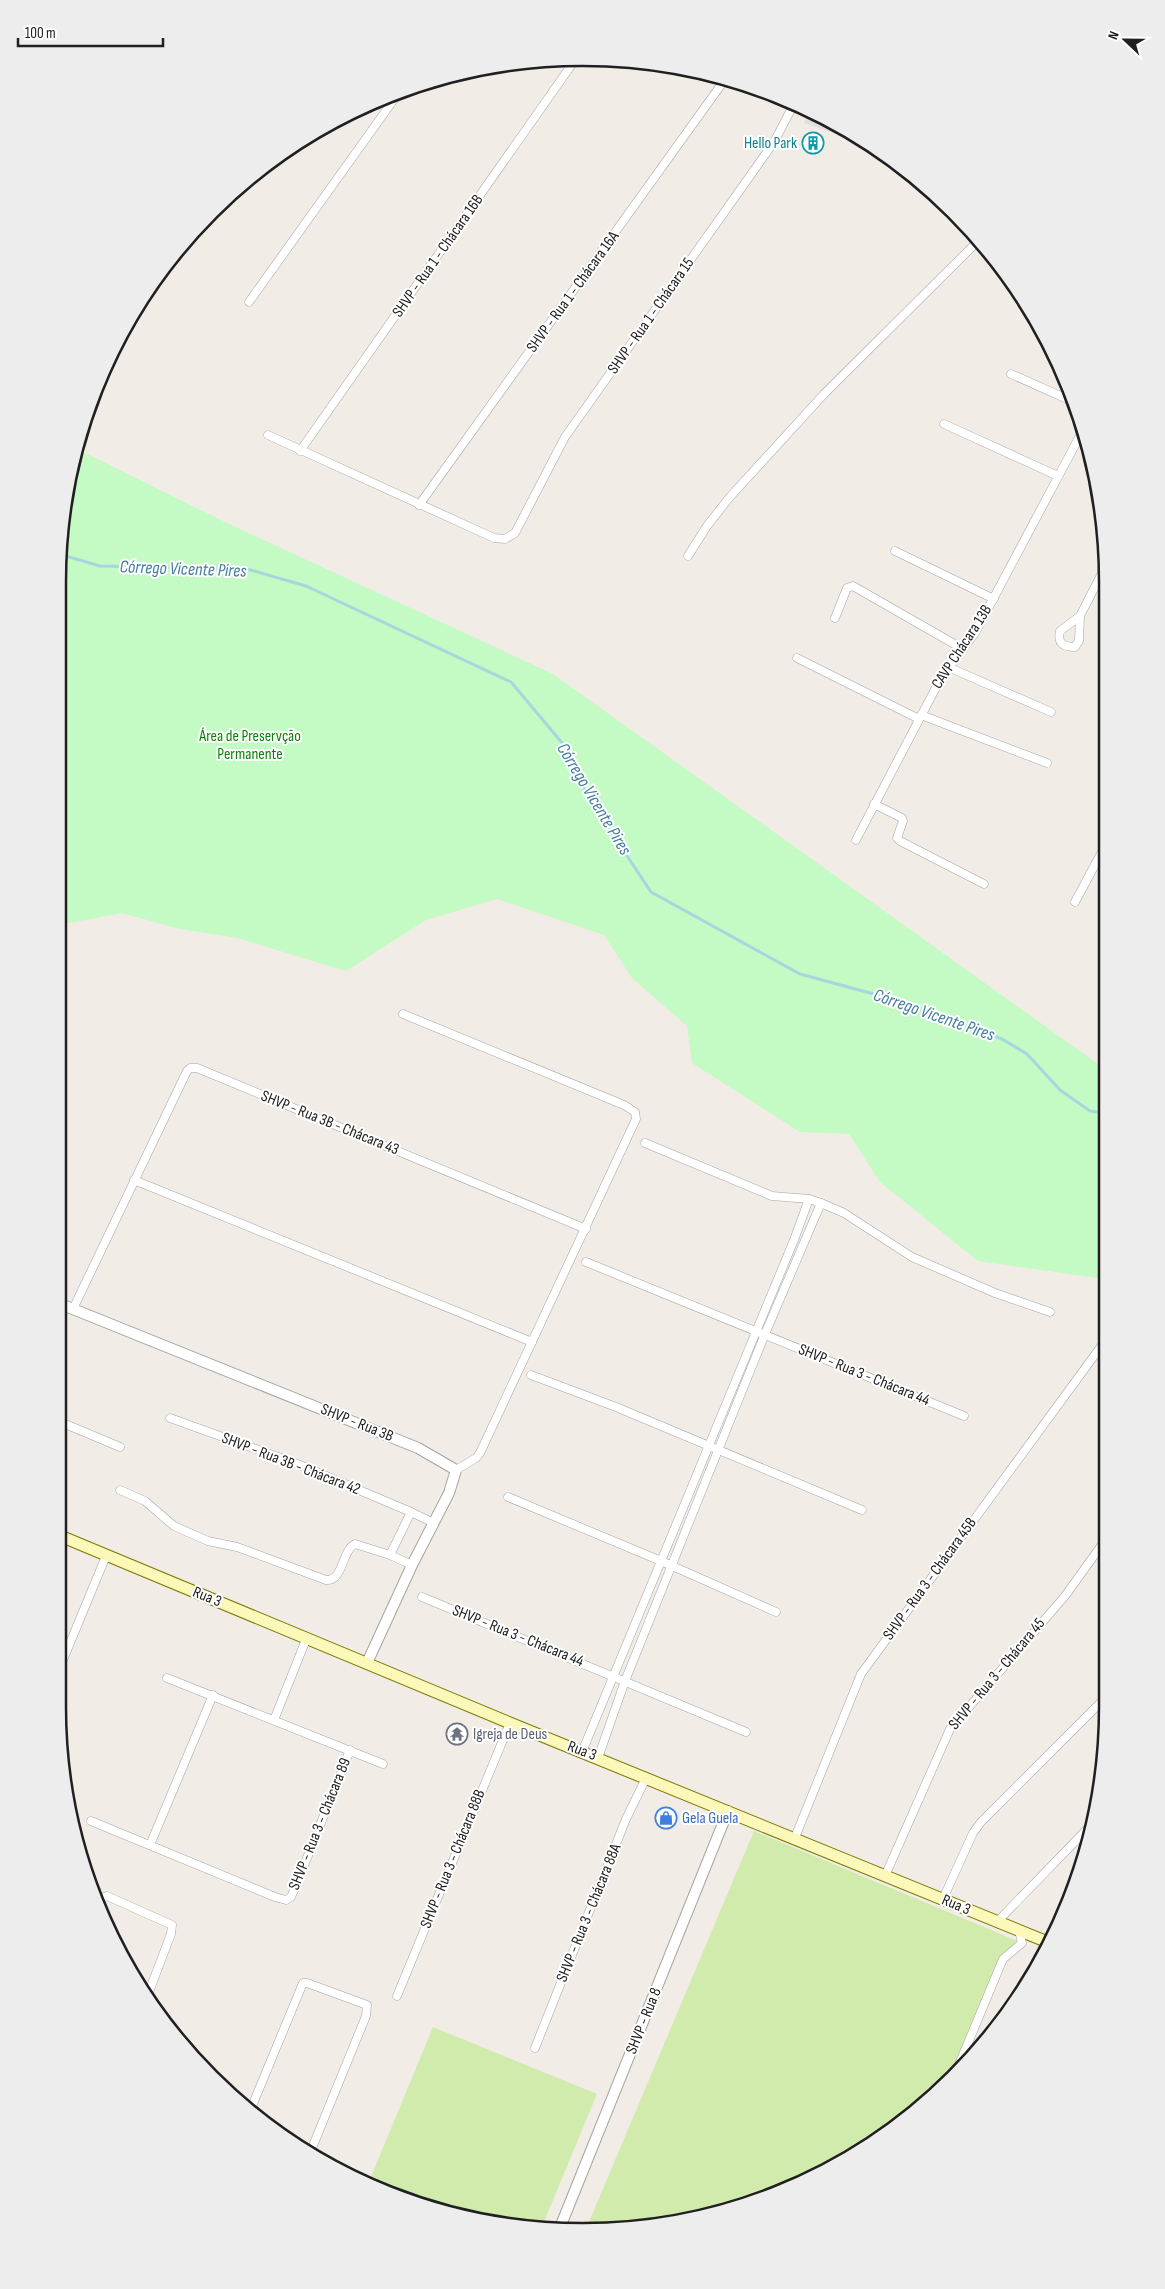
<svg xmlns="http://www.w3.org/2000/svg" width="1165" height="2289" font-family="'Sofia Sans Condensed',sans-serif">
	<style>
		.grass { fill: #d1ebac }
		.park { fill: #c4fac3 }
		.parking { fill: #e0e0e0 }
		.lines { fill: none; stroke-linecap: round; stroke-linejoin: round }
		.stream { stroke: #a6d7df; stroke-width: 3 }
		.minor-casing { stroke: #a4a4a4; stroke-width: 9 }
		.tertiary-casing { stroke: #a4a4a4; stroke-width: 12 }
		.secondary-casing { stroke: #797a03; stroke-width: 13 }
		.minor { stroke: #fff; stroke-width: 8 }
		.tertiary { stroke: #fff; stroke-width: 10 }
		.secondary { stroke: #fbf8ba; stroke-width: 11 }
		.labels { text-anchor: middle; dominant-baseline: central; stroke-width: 4; stroke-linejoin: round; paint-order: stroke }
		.culture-label { font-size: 16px; fill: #0d838f; stroke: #fff; text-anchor: end }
		.street-label { font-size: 16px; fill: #202020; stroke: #fff }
		.park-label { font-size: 16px; fill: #0c820a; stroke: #fff }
		.worship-label { font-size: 16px; fill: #5b616d; stroke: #fff; text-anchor: start }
		.shop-label { font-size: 16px; fill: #366cbe; stroke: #fff; text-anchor: start }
		.water-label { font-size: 18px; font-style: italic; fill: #447ca2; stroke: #fff }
		.rim { fill: none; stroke: #202020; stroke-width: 2.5 }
	</style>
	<rect width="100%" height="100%" fill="#f1ece6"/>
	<g class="grass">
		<path d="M754,1831L1022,1943L1003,1959L953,2079L874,2143L814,2177L719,2214L651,2227L586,2229Z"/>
		<path d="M433,2027L597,2094L541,2229L480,2221L381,2191L368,2184Z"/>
	</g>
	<path class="park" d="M75,448L229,524L553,674L1105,1069V1279L978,1261L880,1182L849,1134L800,1132L692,1063L687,1026L632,978L604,935L497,899L426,920L346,971L238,938L180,929L122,913L58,925L59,548Z"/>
	<path class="parking" d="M809,109L854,138V140L804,123Z"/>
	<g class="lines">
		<path class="stream" d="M59,554L100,566L247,569L306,586L511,682L563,744L590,800L651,892L800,974L907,1003L1002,1039L1027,1054L1060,1090L1090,1111L1105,1113"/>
		<g class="minor-casing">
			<g id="minor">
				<path d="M1010,285L1017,288"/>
				<path d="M249,302L400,91"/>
				<path d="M1011,374L1074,402"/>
				<path d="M944,424L1058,476"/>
				<path d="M268,435L494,538L505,539L515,533L565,437L774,142L794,104"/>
				<path d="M300,451L575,60"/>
				<path d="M419,505L726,78"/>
				<path d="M895,551L994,599"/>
				<path d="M688,556L707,526L729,498L824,394L977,242"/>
				<path d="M1080,616L1060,631C1057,643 1063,647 1075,647L1079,641L1080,616L1103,571"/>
				<path d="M835,618L847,588L853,586L963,649"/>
				<path d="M797,658L919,719"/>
				<path d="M948,667L1051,712"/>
				<path d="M921,715L1047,763"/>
				<path d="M874,804L902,818L903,821L897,838L900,841L984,884"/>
				<path d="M856,840L942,676L975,633L1083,430"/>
				<path d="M1075,902L1104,848"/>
				<path d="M403,1014L624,1105L635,1112L636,1119L480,1453L476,1458L456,1470"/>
				<path d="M645,1143L772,1196L809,1199L821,1203L844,1213L912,1257L995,1293L1050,1312"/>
				<path d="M134,1180L532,1342"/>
				<path d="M586,1262L964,1416"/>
				<path d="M73,1309L187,1071L190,1068H197L586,1229"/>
				<path d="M531,1375L616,1407L862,1510"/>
				<path d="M170,1418L295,1463L411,1512L390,1555"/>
				<path d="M58,1421L120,1447"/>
				<path d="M120,1490L145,1501L174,1526L208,1541L237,1547L326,1580C344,1581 341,1551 355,1544L390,1555L412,1565"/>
				<path d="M508,1497L661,1561L776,1612"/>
				<path d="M411,1512L434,1523"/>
				<path d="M422,1597L746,1732"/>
				<path d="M58,1672L106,1556"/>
				<path d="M167,1678L383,1764"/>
				<path d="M274,1720L307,1637"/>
				<path d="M582,1752L794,1240L809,1199"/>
				<path d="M598,1758L625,1681L765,1334L821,1203"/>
				<path d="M91,1821L275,1897L286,1900L291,1897L295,1888L350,1750"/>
				<path d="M794,1840L861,1674L1105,1341"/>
				<path d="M150,1845L213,1695"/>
				<path d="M885,1876L950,1729L1065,1596L1106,1539"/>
				<path d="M943,1899L973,1833L981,1822L1106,1697"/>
				<path d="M98,1903L100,1899L107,1896L172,1925L171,1934L147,1997"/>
				<path d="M997,1922L1093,1823"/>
				<path d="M397,1996L510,1723"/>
				<path d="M535,2048L626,1819L646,1778"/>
				<path d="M953,2079L1003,1959L1022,1943L1019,1930"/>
				<path d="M250,2111L303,1983H307L367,2005L366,2016L310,2153"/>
			</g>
		</g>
		<g class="tertiary-casing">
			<g id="tertiary">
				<path d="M58,1303L418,1448L456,1470L449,1493L412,1565L367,1663"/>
				<path d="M559,2230L728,1811"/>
			</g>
		</g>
		<g class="secondary-casing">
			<path id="secondary" d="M58,1535L510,1723L1050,1943"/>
		</g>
		<use href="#minor" class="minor"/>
		<use href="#tertiary" class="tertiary"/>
		<use href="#secondary" class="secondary"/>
	</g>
	<defs>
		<g id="building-ring" transform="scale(1.125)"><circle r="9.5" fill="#fff" stroke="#0f9aa8" stroke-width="1.5"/><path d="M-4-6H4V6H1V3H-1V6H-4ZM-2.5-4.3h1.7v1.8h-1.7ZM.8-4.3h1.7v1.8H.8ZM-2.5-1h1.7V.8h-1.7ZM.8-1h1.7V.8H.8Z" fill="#0f9aa8"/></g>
		<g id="temple-ring" transform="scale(1.125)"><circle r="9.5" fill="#fff" stroke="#6b7280" stroke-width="1.5"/><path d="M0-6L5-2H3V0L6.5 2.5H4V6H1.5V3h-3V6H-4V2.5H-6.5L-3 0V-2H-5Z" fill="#6b7280"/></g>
		<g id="shop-ring" transform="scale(1.125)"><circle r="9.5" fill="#fff" stroke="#3f7fe0" stroke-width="1.5"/><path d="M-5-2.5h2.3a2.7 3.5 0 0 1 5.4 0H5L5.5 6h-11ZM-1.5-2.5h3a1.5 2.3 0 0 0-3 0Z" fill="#3f7fe0"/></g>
	</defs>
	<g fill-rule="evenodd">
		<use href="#building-ring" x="813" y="143"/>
		<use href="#temple-ring" x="457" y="1734"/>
		<use href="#shop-ring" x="666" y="1818"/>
	</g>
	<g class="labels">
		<g class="culture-label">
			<text x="797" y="143">Hello Park</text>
		</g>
		<g class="street-label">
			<text transform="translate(438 256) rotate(-55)">SHVP - Rua 1 - Chácara 16B</text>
			<text transform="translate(573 292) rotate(-54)">SHVP - Rua 1 - Chácara 16A</text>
			<text transform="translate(651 316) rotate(-55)">SHVP - Rua 1 - Chácara 15</text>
			<text transform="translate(962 647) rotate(-57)">CAVP Chácara 13B</text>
			<text transform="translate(330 1123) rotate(22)">SHVP - Rua 3B - Chácara 43</text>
			<text transform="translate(864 1375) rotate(22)">SHVP - Rua 3 - Chácara 44</text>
			<text transform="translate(357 1423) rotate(22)">SHVP - Rua 3B</text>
			<text transform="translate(291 1464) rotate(21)">SHVP - Rua 3B - Chácara 42</text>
			<text transform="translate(930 1579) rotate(-54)">SHVP - Rua 3 - Chácara 45B</text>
			<text transform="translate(207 1597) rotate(22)">Rua 3</text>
			<text transform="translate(518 1636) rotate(22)">SHVP - Rua 3 - Chácara 44</text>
			<text transform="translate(997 1674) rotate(-50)">SHVP - Rua 3 - Chácara 45</text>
			<text transform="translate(582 1751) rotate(21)">Rua 3</text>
			<text transform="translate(320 1824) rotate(-68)">SHVP - Rua 3 - Chácara 89</text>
			<text transform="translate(453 1859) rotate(-68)">SHVP - Rua 3 - Chácara 88B</text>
			<text transform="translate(956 1905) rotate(23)">Rua 3</text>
			<text transform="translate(589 1913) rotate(-68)">SHVP - Rua 3 - Chácara 88A</text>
			<text transform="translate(644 2021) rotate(-68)">SHVP - Rua 8</text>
		</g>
		<g class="park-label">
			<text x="250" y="736">Área de Preservção<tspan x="250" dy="18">Permanente</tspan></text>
		</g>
		<g class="worship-label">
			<text x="473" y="1734">Igreja de Deus</text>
		</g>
		<g class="shop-label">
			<text x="682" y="1818">Gela Guela</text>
		</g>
		<g class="water-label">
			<text transform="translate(183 569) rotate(2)">Córrego Vicente Pires</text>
			<text transform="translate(594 799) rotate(59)">Córrego Vicente Pires</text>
			<text transform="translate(934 1015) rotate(19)">Córrego Vicente Pires</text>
		</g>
	</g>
	<path d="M0 0H1165V2289H0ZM582 66H583A516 516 0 0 1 1099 582V1707A516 516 0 0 1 583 2223H582A516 516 0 0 1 66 1707V582A516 516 0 0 1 582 66Z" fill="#ededed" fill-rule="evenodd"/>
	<path class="rim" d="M582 66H583A516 516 0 0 1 1099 582V1707A516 516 0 0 1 583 2223H582A516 516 0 0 1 66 1707V582A516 516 0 0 1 582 66Z"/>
	<g transform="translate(1125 40) rotate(292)" stroke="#ffffff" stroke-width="4" paint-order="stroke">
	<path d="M0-4L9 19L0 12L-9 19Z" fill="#202020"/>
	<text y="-8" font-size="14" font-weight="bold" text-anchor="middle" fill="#202020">N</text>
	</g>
	<path d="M18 38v8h145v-8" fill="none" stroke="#202020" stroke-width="2.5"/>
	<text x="25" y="38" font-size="15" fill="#202020" stroke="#ffffff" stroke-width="4" paint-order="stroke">100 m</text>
</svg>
